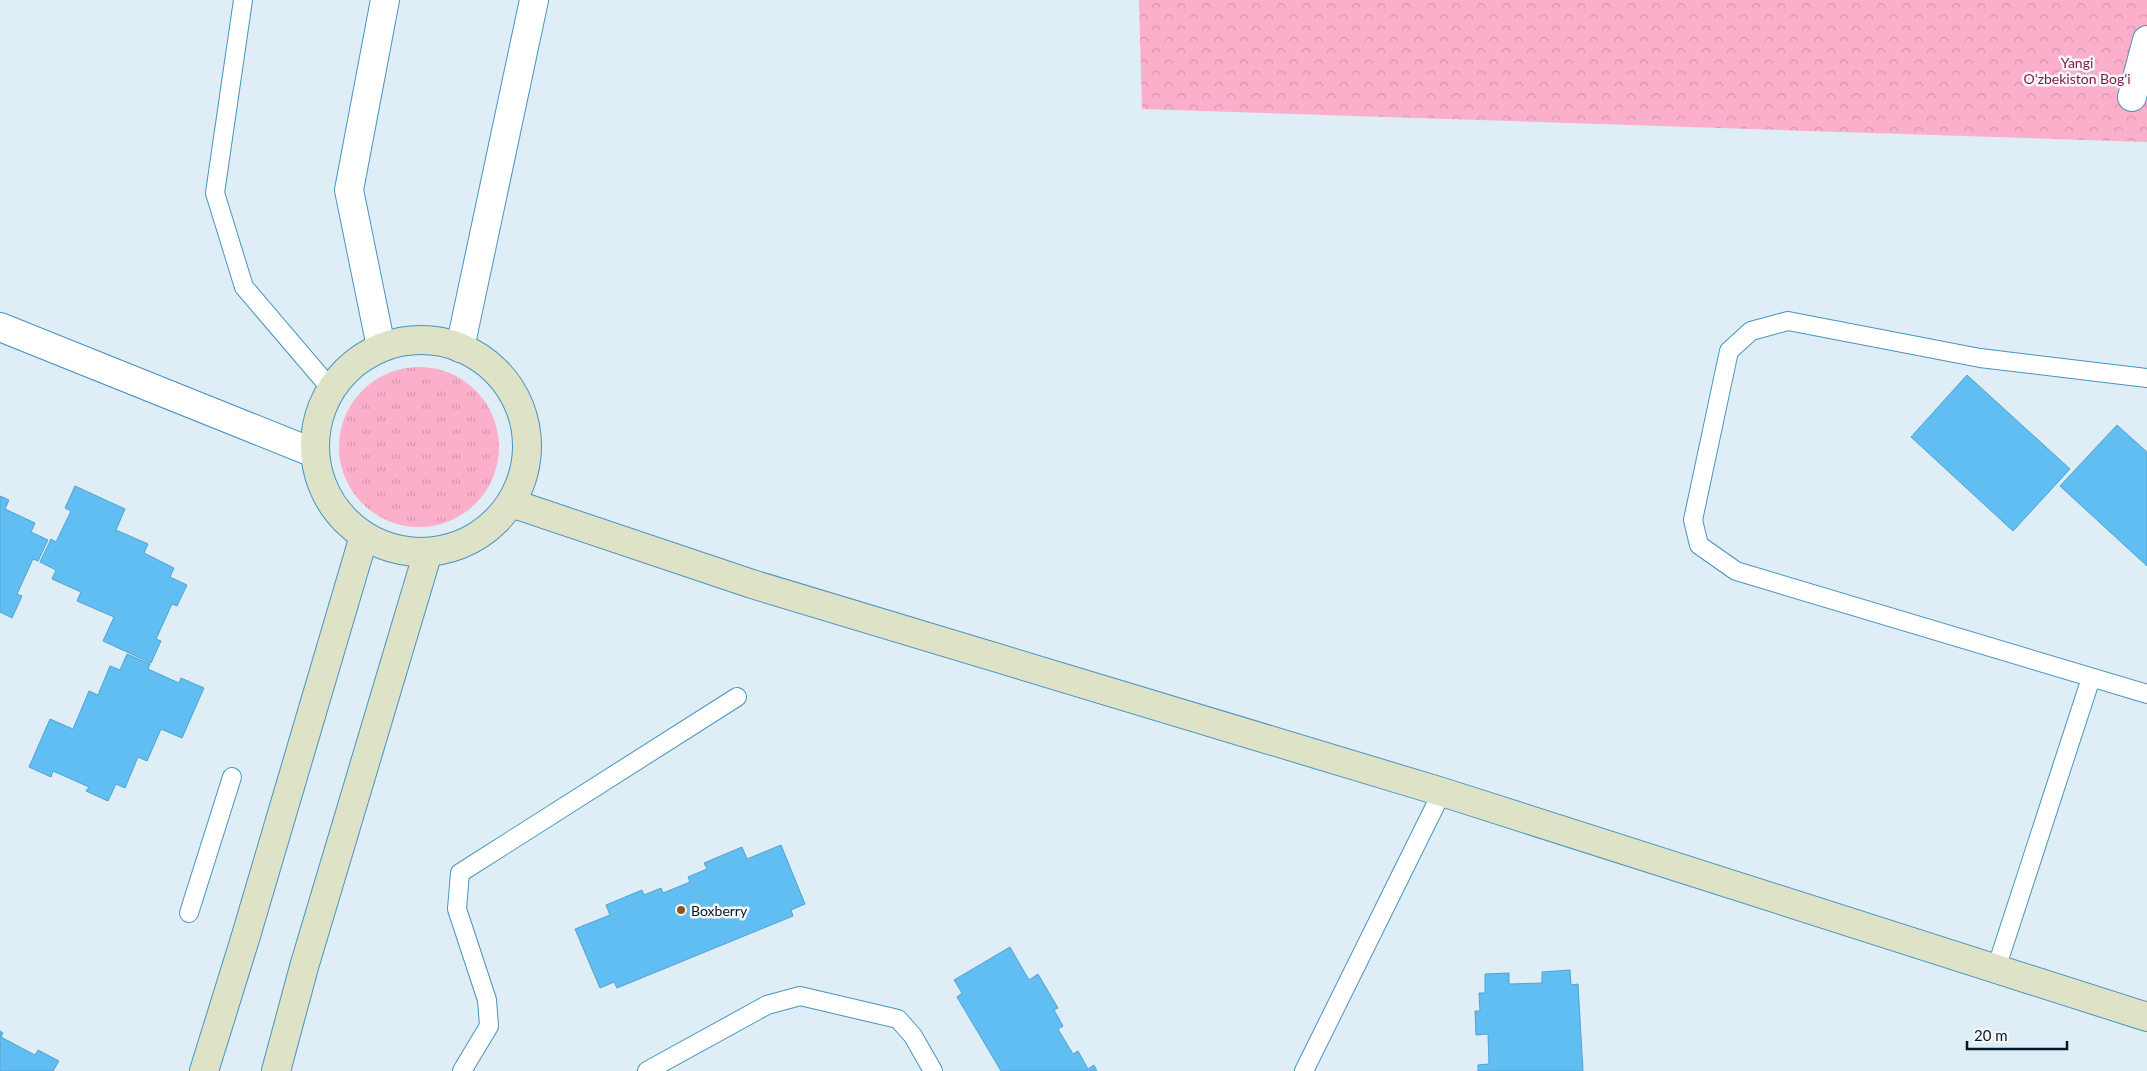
<svg xmlns="http://www.w3.org/2000/svg" width="2147" height="1071" font-family="Lato,sans-serif">
	<style>
		.grass { fill: url(#grass-tufts) }
		.park { fill: url(#park-crowns) }
		.building { fill: #60bef2; stroke: #54a2ce }
		.lines { fill: none; stroke-linecap: round; stroke-linejoin: round }
		.lane-casing { stroke: #4795c0; stroke-width: 20 }
		.street-casing { stroke: #4795c0; stroke-width: 30 }
		.secondary-casing { stroke: #4795c0; stroke-width: 30 }
		.lane { stroke: #fff; stroke-width: 18 }
		.street { stroke: #fff; stroke-width: 28 }
		.secondary { stroke: #dee2c6; stroke-width: 28 }
		.poi-dot { fill: #94531e; stroke: #f7f7f7; stroke-width: 2 }
		.labels { text-anchor: middle; dominant-baseline: central; stroke-width: 5; stroke-linejoin: round; paint-order: stroke }
		.park-label { font-size: 14px; fill: #7e1b4c; stroke: #f7f7f7 }
		.poi-label { font-size: 14px; fill: #021a27; stroke: #f7f7f7; text-anchor: start }
	</style>
	<defs>
		<pattern id="grass-tufts" width="24" height="20" patternUnits="userSpaceOnUse" patternTransform="scale(1.25)"><rect width="24" height="20" fill="#fbafcb"/><path d="M3 7l-1-3M5 7V3M7 7l1-3M15 17l-1-3M17 17v-4M19 17l1-3" fill="none" stroke="#d696ae"/></pattern>
		<pattern id="park-crowns" width="20" height="18" patternUnits="userSpaceOnUse" patternTransform="scale(1.25)"><rect width="20" height="18" fill="#fbafcb"/><path d="M2 6a3 3 0 1 1 6 0M12 15a3 3 0 1 1 6 0" fill="none" stroke="#d696ae"/></pattern>
	</defs>
	<rect width="100%" height="100%" fill="#deedf6"/>
	<circle class="grass" cx="419" cy="447" r="80"/>
	<path class="park" d="M1139,0H2147V142L1142,109Z"/>
	<g class="building">
		<path d="M1967,375L2070,469L2013,531L1911,437Z"/>
		<path d="M2117,425L2147,452V566L2060,486Z"/>
		<path d="M75,486L125,509L116,530L148,544L144,553L174,568L170,577L187,585L177,606L172,604L156,639L161,641L151,663L103,641L114,617L77,601L81,592L52,579L56,570L40,562L51,539L56,542L71,511L65,508Z"/>
		<path d="M0,496L9,500L5,509L35,523L31,532L48,540L38,561L33,559L17,594L22,596L12,618L0,612Z"/>
		<path d="M127,654L150,664L148,669L179,683L181,678L204,688L182,738L161,729L147,761L138,757L125,788L116,784L108,801L86,791L89,787L53,771L51,777L29,767L50,719L73,729L89,691L98,695L110,666L120,670Z"/>
		<path d="M781,845L805,904L791,910L793,916L617,988L614,982L600,988L575,929L610,915L606,905L642,890L644,895L661,888L663,893L690,882L688,877L707,869L704,863L742,847L747,859Z"/>
		<path d="M1010,947L1029,980L1038,974L1058,1008L1054,1010L1063,1026L1058,1029L1073,1054L1078,1051L1088,1069L1094,1065L1097,1071H1001L957,997L962,993L954,980Z"/>
		<path d="M1570,970L1571,985L1578,984L1583,1071H1478V1065L1489,1064L1488,1034L1476,1035L1475,1011H1480L1479,993H1485V974L1509,973V984L1542,983V972Z"/>
		<path d="M0,1031L3,1033L1,1037L35,1055L38,1050L59,1061L53,1071H0Z"/>
	</g>
	<g class="lines">
		<g class="lane-casing">
			<g id="lane">
				<path d="M243,0L215,193L244,287L331,389"/>
				<path d="M2147,378L1980,358L1788,321L1751,331L1729,351L1693,520L1699,545L1736,571L2147,694"/>
				<path d="M189,913L232,777"/>
				<path d="M1996,969L2091,678"/>
				<path d="M462,1071L489,1026L487,1000L457,909L460,873L737,697"/>
				<path d="M647,1071L767,1005L800,996L898,1019L913,1036L933,1071"/>
				<path d="M1304,1071L1442,792"/>
			</g>
		</g>
		<g class="street-casing">
			<g id="street">
				<path d="M2132,97L2147,40"/>
				<path d="M0,327L314,453"/>
				<path d="M381,347L349,190L385,0"/>
				<path d="M460,348L534,0"/>
			</g>
		</g>
		<g class="secondary-casing">
			<g id="secondary">
				<circle cx="421" cy="446" r="106"/>
				<path d="M511,503L752,584L1442,792L2147,1017"/>
				<path d="M204,1071L245,939L364,536"/>
				<path d="M276,1071L304,967L428,552"/>
			</g>
		</g>
		<use href="#lane" class="lane"/>
		<use href="#street" class="street"/>
		<use href="#secondary" class="secondary"/>
	</g>
	<circle class="poi-dot" cx="681" cy="910" r="5"/>
	<g class="labels">
		<g class="park-label">
			<text x="2077" y="62">Yangi<tspan x="2077" dy="16">Oʻzbekiston Bogʻi</tspan></text>
		</g>
		<g class="poi-label">
			<text x="691" y="910">Boxberry</text>
		</g>
	</g>
	<path d="M1967 1041v8h100v-8" fill="none" stroke="#021a27" stroke-width="2.5"/>
	<text x="1974" y="1041" font-size="15" fill="#021a27" stroke="#f7f7f7" stroke-width="4" paint-order="stroke">20 m</text>
</svg>
